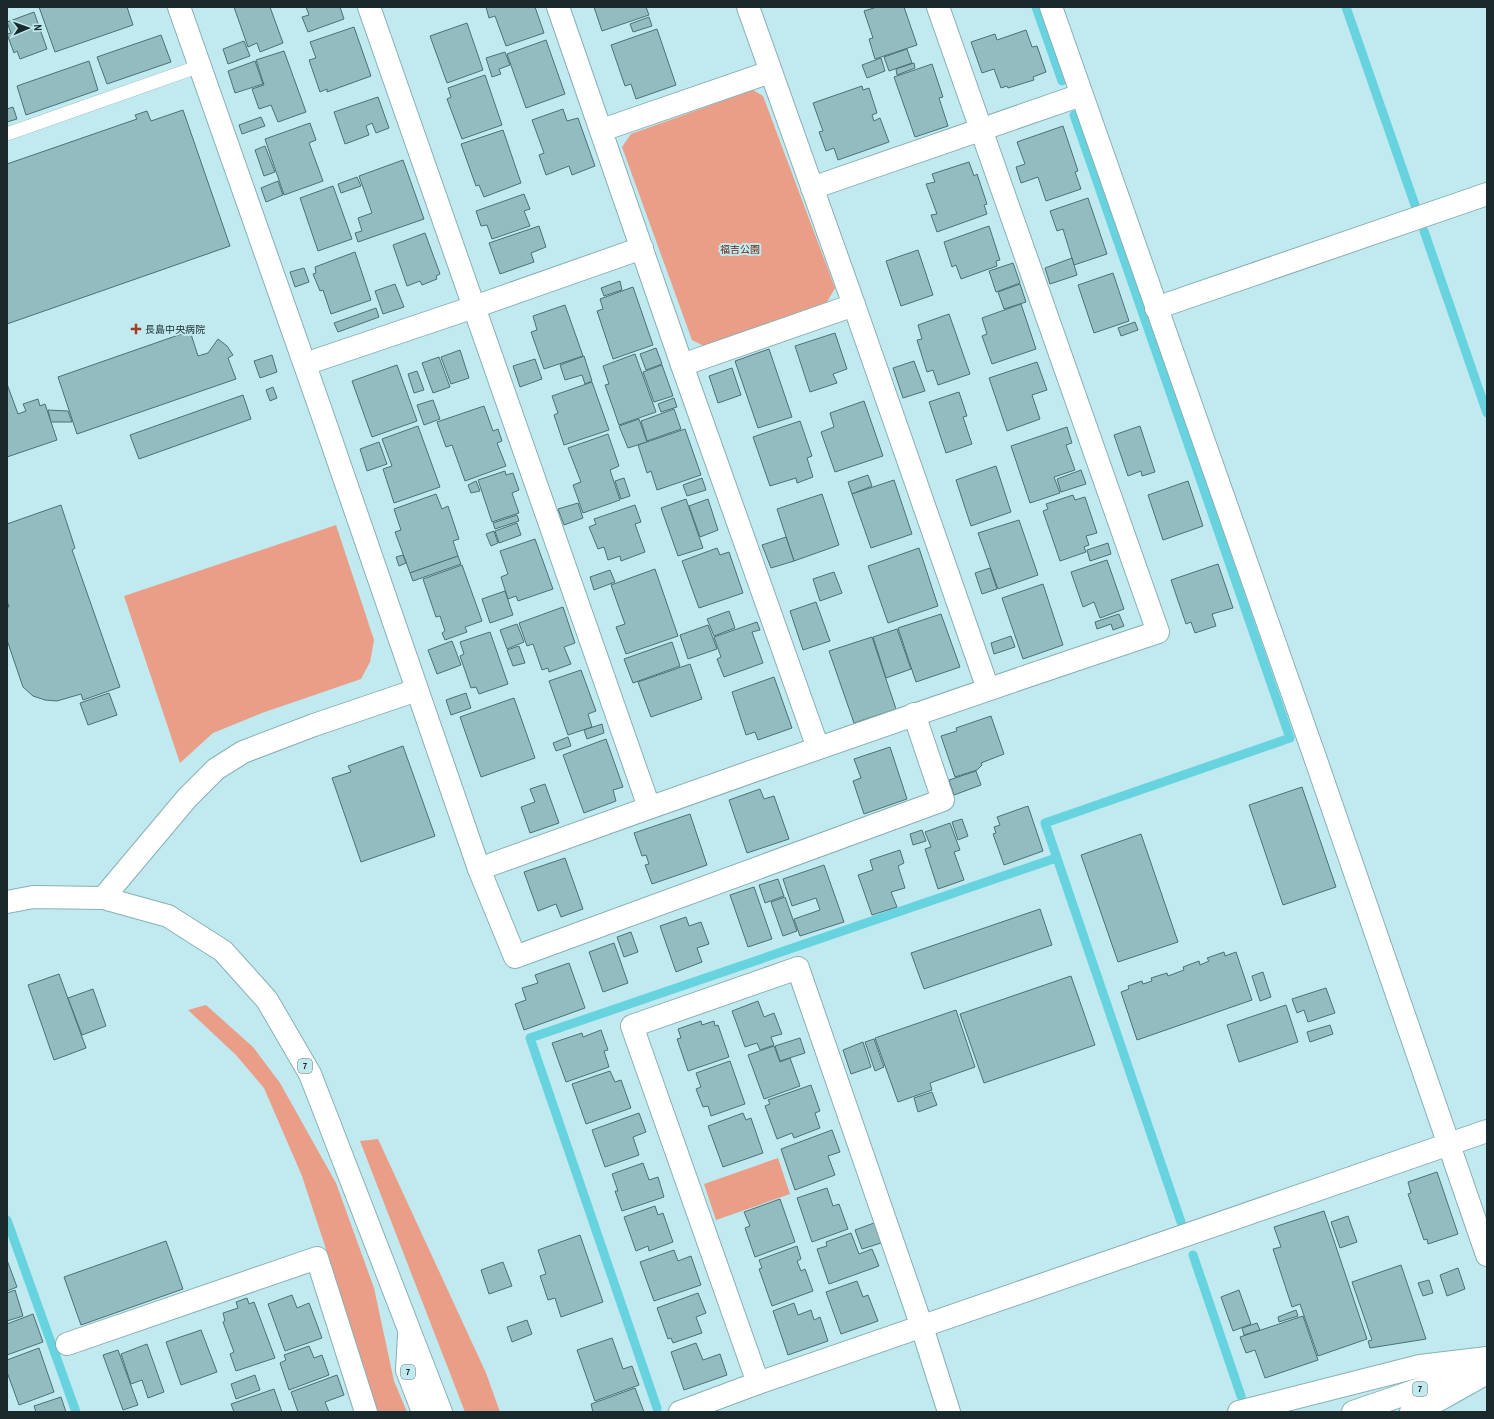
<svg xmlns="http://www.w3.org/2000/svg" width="1494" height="1419" font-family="'Archivo Narrow','Noto Sans JP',sans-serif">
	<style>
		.green { fill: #ea9d87 }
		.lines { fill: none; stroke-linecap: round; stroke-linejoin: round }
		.stream { stroke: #66d3df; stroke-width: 9 }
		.building { fill: #93bcc0; stroke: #4b7175 }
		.service-casing { stroke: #88b0b4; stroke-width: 14 }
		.minor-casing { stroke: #88b0b4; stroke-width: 24 }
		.primary-casing { stroke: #88b0b4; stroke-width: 24 }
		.service { stroke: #fff; stroke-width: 13 }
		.minor { stroke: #fff; stroke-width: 22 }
		.primary { stroke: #fff; stroke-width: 22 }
		.poi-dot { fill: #a63e1f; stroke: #c0eaef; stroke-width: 1.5 }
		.labels { text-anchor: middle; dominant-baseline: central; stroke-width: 4; stroke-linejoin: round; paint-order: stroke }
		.shield { fill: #c0eaef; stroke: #4c6466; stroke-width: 1 }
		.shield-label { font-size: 9px; font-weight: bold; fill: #1a2a2c }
		.park-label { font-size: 10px; fill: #6c2611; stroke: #c0eaef }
		.poi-label { font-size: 10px; fill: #1a2a2c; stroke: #c0eaef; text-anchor: start }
	</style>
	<rect width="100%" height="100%" fill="#c0eaef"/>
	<g class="green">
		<path d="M753,90L763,96L835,288L827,302L704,346L692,340L622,147L631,134Z"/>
		<path d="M336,525L374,640L370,662L361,679L262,713L213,733L180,763L124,596Z"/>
		<path d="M206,1005L253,1047L280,1083L336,1183L374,1288L394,1381L407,1412H376L325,1246L302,1176L264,1088L236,1055L188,1010Z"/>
		<path d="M378,1139L486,1373L500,1412H465L360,1141Z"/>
		<path d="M778,1158L790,1194L716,1220L704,1184Z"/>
	</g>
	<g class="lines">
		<g class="stream">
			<path d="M1036,7L1062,81"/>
			<path d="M1346,7L1416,208"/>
			<path d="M1074,115L1290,738L1045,823L1181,1222"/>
			<path d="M1424,231L1487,413"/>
			<path d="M7,1220L76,1412"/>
			<path d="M1193,1255L1241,1396"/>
			<path d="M657,1408L530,1038L1056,858"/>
		</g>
	</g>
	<g class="building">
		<path d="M39,7H127L133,25L55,52Z"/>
		<path d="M234,7H270L283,43L260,52L257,43L248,47Z"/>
		<path d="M306,7H340L344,19L308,32L302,17L309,15Z"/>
		<path d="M486,7H535L544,33L506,46L495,16L489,18Z"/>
		<path d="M594,7H646L649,15L602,31Z"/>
		<path d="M877,7H904L917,45L875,59L869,39L873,38L864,11Z"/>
		<path d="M34,12L47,49L20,59L17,51L14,53L7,34L11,33L7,22Z"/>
		<path d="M649,17L652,26L633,32L630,24Z"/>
		<path d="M467,23L483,70L447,83L430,36Z"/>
		<path d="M354,27L371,76L327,92V89L320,92L309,60L316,58L310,42Z"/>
		<path d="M657,29L676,85L636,99L631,84L625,86L611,45Z"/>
		<path d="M1026,30L1032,47L1037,46L1046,72L1033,77L1034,80L1008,88L1007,86L1001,88L994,69L982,73L971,42L995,34L997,40Z"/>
		<path d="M161,35L171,62L107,84L97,57Z"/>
		<path d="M546,40L565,94L526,108L507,54Z"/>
		<path d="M244,41L250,56L228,64L223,49Z"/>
		<path d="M907,49L912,63L889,71L884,57Z"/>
		<path d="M284,51L306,112L278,122L271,105L259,109L252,89L264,85L256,60Z"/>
		<path d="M505,52L510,65L499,69L501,74L492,77L486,58Z"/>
		<path d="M881,58L885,71L867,78L862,65Z"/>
		<path d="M89,61L98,90L26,115L17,86Z"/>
		<path d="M255,61L263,84L235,93L228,71Z"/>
		<path d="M914,63L915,68L897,75L896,69Z"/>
		<path d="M932,64L943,97L939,98L948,126L915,137L894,77Z"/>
		<path d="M485,75L502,125L462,139L447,99L451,97L448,88Z"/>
		<path d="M862,86L863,90L869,88L877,113L872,115L874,121L880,118L889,142L838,160L834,148L826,151L819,132L823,131L813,103Z"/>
		<path d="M378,97L389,128L376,133L372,123L366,126L369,135L345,144L334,112Z"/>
		<path d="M13,107L17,119L7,122V109Z"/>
		<path d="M563,109L567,121L578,118L595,166L572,175L569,166L546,175L539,155L544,153L532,120Z"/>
		<path d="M183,110L230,246L7,324V164L137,119L135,115L147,111L151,121Z"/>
		<path d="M261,117L265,126L242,134L239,125Z"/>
		<path d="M310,123L316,140L309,143L323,181L284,195L265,139Z"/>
		<path d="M1063,126L1078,171L1075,172L1081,189L1046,201L1038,177L1021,183L1016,167L1025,164L1017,142Z"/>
		<path d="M503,130L521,183L484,197L479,185L476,186L461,144Z"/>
		<path d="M265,146L275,172L264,176L255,150Z"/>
		<path d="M403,160L424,219L358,242L355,233L362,231L358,218L372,213L359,176Z"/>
		<path d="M969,162L974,176L977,174L987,204L984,205L987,214L937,232L931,215L937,214L926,184L935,182L932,174Z"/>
		<path d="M357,177L361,186L341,193L338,184Z"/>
		<path d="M278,181L283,195L266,202L261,188Z"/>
		<path d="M333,186L352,239L318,251L300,198Z"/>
		<path d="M524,194L530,209L524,211L530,226L492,239L487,225L481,226L476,211Z"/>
		<path d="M1088,198L1107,254L1074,265L1063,229L1057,231L1050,211Z"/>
		<path d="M539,226L546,247L531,253L534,262L500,274L489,243Z"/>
		<path d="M989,226L1000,260L996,261L997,266L961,279L956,265L952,267L944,242Z"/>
		<path d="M425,233L440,274L436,276L437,279L422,285L420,281L407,286L393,245Z"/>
		<path d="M918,250L933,295L901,306L886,261Z"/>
		<path d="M355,252L371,300L331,314L323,290L320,291L313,274L316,273L315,267Z"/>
		<path d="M1072,258L1077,275L1050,284L1045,268Z"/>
		<path d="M1013,263L1020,283L996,292L989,271Z"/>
		<path d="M304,268L309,282L295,287L290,272Z"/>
		<path d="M1113,273L1129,321L1094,333L1078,285Z"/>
		<path d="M620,281L622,290L604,296L601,288Z"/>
		<path d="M395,284L404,307L383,314L375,291Z"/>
		<path d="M1020,284L1026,302L1004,309L998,292Z"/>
		<path d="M633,287L653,345L613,359L597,311L603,309L600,299Z"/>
		<path d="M1021,304L1036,349L992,364L982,336L987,334L982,318Z"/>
		<path d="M565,305L583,356L544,369L531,332L537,330L533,316Z"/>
		<path d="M376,308L379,317L338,332L334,323Z"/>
		<path d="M949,314L970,374L938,385L933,370L927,372L917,340L922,339L918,325Z"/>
		<path d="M1135,322L1138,330L1121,336L1118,328Z"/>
		<path d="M190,331L198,356L208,353L218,339L227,346L233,355L228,358L236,379L77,434L58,377Z"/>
		<path d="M835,333L847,369L833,374L837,383L810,392L795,346Z"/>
		<path d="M656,348L662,364L646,370L640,354Z"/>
		<path d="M769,349L792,417L758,428L735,361Z"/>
		<path d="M460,350L469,378L451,384L441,357Z"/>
		<path d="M635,354L656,412L619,425L605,385L609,384L603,366Z"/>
		<path d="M272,355L277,372L260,378L254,361Z"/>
		<path d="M584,356L592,381L585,384L582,375L565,380L560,365Z"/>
		<path d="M439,357L450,387L433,393L422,363Z"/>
		<path d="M535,359L542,379L520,387L513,366Z"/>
		<path d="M914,361L925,391L903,398L893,368Z"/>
		<path d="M1037,362L1047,390L1032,395L1040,419L1007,431L989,378Z"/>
		<path d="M397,365L417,421L372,437L352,381Z"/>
		<path d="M662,365L673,396L654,402L643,372Z"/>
		<path d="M732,368L741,395L718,403L709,376Z"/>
		<path d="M417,371L424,390L414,393L408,374Z"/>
		<path d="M592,382L609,430L564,445L554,415L558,413L552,396Z"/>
		<path d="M7,384L18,414L26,411L23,404L38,399L40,406L45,404L57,440L7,457Z"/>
		<path d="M273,387L277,398L270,401L266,390Z"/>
		<path d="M959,392L967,416L963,417L972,444L946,453L929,402Z"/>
		<path d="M243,395L251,419L139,459L130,435Z"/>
		<path d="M674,398L677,407L661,412L658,404Z"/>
		<path d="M433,400L440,419L424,425L417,405Z"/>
		<path d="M864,401L883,456L835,472L821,432L834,427L830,413Z"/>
		<path d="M484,406L493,431L498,429L502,441L497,443L506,466L465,481L452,445L446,447L437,422Z"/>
		<path d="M674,409L681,429L647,441L641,421Z"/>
		<path d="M48,410L68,411L72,422H51Z"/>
		<path d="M639,419L647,442L628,448L619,426Z"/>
		<path d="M800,421L812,456L807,458L813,477L797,483L796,478L770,486L753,437Z"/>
		<path d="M418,426L440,487L394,503L383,469L392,466L382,439Z"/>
		<path d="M1140,426L1155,472L1142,476L1141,471L1128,476L1114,435Z"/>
		<path d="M1067,427L1072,443L1066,445L1075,470L1054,477L1060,493L1030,503L1011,446Z"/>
		<path d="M685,429L701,475L657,490L651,471L647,473L638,445Z"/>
		<path d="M608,434L619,466L610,470L620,500L583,513L573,485L581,482L568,448Z"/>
		<path d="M379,442L387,464L367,471L360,449Z"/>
		<path d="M996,466L1011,512L971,526L956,480Z"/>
		<path d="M1081,470L1086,484L1061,492L1057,479Z"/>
		<path d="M505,471L506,475L513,473L519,490L512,493L519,513L492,522L478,480Z"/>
		<path d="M868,475L872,486L852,494L848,482Z"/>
		<path d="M624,478L630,496L621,499L615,481Z"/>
		<path d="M702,478L706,490L687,496L683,485Z"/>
		<path d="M894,480L912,534L871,548L852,494Z"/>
		<path d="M476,481L480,491L471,493L468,485Z"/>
		<path d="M1188,481L1203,526L1163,540L1148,495Z"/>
		<path d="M436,494L442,509L448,506L459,539L453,541L458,556L410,573L395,532L401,530L394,509Z"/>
		<path d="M822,494L839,545L794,561L777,509Z"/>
		<path d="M1073,495L1075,500L1085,497L1097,533L1086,536L1089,545L1084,547L1086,552L1060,561L1043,511L1048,509L1046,504Z"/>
		<path d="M686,499L703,548L678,556L661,508Z"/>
		<path d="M708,499L718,530L700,537L689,506Z"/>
		<path d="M578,503L583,518L564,525L558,509Z"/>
		<path d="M61,505L75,548L72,550L120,687L83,700L81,694L57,701L45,700L33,696L23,687L7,640V607H9L7,601V524Z"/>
		<path d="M635,505L641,522L635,524L645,552L621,561L620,556L608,560L604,547L598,549L589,527L596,524L594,519Z"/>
		<path d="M517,515L519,521L495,529L493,523Z"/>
		<path d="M1019,520L1038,575L998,589L978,533Z"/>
		<path d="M517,523L521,535L499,543L495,531Z"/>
		<path d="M494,531L498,543L491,546L486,534Z"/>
		<path d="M786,537L794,561L771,568L762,545Z"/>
		<path d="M535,539L553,589L518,601L516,596L508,599L501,577L508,574L500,551Z"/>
		<path d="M1108,543L1111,554L1090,561L1087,550Z"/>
		<path d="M717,548L720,555L729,552L743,593L699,608L682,561Z"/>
		<path d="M919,548L938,606L888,623L868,566Z"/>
		<path d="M403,555L406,563L399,566L396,557Z"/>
		<path d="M458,556L461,564L413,581L410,573Z"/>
		<path d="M1107,560L1124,609L1100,618L1094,602L1083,607L1071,572Z"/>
		<path d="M1218,564L1233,608L1212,614L1216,626L1195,633L1191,622L1186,624L1171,580Z"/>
		<path d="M462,565L482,621L465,627L467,632L445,640L442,633L445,631L440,616L436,617L423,579Z"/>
		<path d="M990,568L997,589L982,594L975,573Z"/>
		<path d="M655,569L678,636L626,654L616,627L625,624L611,585Z"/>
		<path d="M610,570L615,582L594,590L590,577Z"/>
		<path d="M834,572L842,593L820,601L813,579Z"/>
		<path d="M1043,584L1063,645L1023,659L1002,598Z"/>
		<path d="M505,591L513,615L490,623L482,599Z"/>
		<path d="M816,602L830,641L803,650L790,611Z"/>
		<path d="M563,607L575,643L564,647L571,664L549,672L548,668L542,670L533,644L527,646L519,623Z"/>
		<path d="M729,611L735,628L714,636L707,619Z"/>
		<path d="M941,614L960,667L916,682L898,628Z"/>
		<path d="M1119,614L1124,626L1113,630L1111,624L1097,629L1095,622Z"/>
		<path d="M757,622L760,630L752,632L763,663L724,677L717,659L721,657L714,637Z"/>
		<path d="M517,624L524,642L507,649L500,630Z"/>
		<path d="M708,625L717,649L688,659L680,635Z"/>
		<path d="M897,629L911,669L886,678L873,637Z"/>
		<path d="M490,632L508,684L479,694L476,687L471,688L460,656L464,654L460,642Z"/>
		<path d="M1011,636L1015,647L994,654L991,643Z"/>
		<path d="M872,637L896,709L854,723L829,651Z"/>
		<path d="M452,641L461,665L437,674L428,650Z"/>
		<path d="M672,642L680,666L633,683L624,659Z"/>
		<path d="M519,646L525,663L513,666L507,650Z"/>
		<path d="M690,664L702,699L651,717L638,682Z"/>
		<path d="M581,670L596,711L588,714L592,727L568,735L549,681Z"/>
		<path d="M774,677L792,728L758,740L755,732L746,735L732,692Z"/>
		<path d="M109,693L117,715L88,725L80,703Z"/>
		<path d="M466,693L471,708L451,715L446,700Z"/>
		<path d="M514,698L535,758L481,777L460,717Z"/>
		<path d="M991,716L1004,754L981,763L982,765L977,770L955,777L941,736L957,731L956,728Z"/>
		<path d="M602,724L604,733L587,739L584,730Z"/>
		<path d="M568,737L571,746L556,751L553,743Z"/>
		<path d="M606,739L623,787L613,790L616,801L584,813L563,755Z"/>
		<path d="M403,746L435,836L361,862L332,778L351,772L348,766Z"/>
		<path d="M890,747L907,799L864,814L853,781L861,778L854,759Z"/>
		<path d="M976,771L981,785L954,795L949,780Z"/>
		<path d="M545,784L559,823L530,833L521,807L535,802L530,789Z"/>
		<path d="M1302,787L1336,887L1283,905L1249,805Z"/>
		<path d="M760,789L764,799L774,796L789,839L747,853L729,800Z"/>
		<path d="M1028,806L1043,851L1004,865L993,834L996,833L994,827L1000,825L997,817Z"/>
		<path d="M690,814L707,865L652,884L645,865L649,864L646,855L642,856L634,833Z"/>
		<path d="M962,819L968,836L958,840L952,822Z"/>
		<path d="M950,823L960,850L954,852L964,880L938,889L925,849L931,847L925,832Z"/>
		<path d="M922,830L926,841L913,845L910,834Z"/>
		<path d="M1141,834L1178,942L1118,962L1081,855Z"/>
		<path d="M900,850L904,863L898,866L905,888L891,892L897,907L872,915L858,875L873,870L870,860Z"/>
		<path d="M565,858L583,909L561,917L556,904L538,911L524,872Z"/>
		<path d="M824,865L844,922L800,936L794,919L820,910L816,898L792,906L783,879Z"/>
		<path d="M778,879L784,896L765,903L759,885Z"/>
		<path d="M754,887L772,939L748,947L730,895Z"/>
		<path d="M785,897L797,931L783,936L771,902Z"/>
		<path d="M1040,909L1052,945L924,989L911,953Z"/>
		<path d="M686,917L689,926L701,922L709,944L697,948L702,962L676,972L660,926Z"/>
		<path d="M631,932L638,952L624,957L617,937Z"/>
		<path d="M614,943L628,983L603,992L589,952Z"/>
		<path d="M1224,952L1225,956L1236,952L1252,1000L1137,1040L1121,992L1129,989L1128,986L1142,981L1143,984L1152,981L1151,978L1167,973L1168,976L1184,970L1183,967L1199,961L1200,965L1209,961L1207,958Z"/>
		<path d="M569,963L585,1008L524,1030L515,1004L526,1000L522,988L538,983L535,975Z"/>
		<path d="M1263,972L1271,997L1260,1001L1252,976Z"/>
		<path d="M59,974L86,1048L54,1060L28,985Z"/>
		<path d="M1071,976L1095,1045L984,1083L960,1014Z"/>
		<path d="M1326,988L1335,1013L1308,1022L1304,1010L1297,1013L1292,999Z"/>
		<path d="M93,989L106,1026L82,1035L68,998Z"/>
		<path d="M758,1001L764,1017L774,1013L782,1034L771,1037L774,1045L760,1050L757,1043L745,1047L732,1011Z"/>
		<path d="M1286,1005L1298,1042L1239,1062L1227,1025Z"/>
		<path d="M956,1010L975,1067L930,1083L932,1090L898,1102L875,1038Z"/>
		<path d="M701,1021L702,1025L714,1021L715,1026L718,1025L729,1057L688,1071L677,1039L681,1038L678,1029Z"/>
		<path d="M1330,1025L1333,1034L1310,1042L1307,1032Z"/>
		<path d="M601,1030L608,1050L604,1051L609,1067L566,1082L552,1043L582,1033L583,1037Z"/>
		<path d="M800,1038L805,1053L780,1061L775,1046Z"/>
		<path d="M874,1039L884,1067L875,1071L865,1042Z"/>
		<path d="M863,1042L871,1067L851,1074L843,1050Z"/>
		<path d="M774,1046L780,1062L790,1058L800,1086L764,1099L748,1055Z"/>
		<path d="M730,1061L745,1104L711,1116L708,1106L703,1107L696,1089L701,1087L696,1073Z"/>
		<path d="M610,1071L615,1082L621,1080L631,1108L586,1124L572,1084Z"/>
		<path d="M811,1085L820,1111L815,1113L820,1128L794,1138L792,1133L777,1139L765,1106L770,1104L768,1100Z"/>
		<path d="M932,1092L937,1105L918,1112L914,1098Z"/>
		<path d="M639,1113L646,1132L633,1137L639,1155L605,1167L592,1130Z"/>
		<path d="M743,1113L746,1120L751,1118L763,1153L723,1167L708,1126Z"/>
		<path d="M832,1130L840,1152L828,1156L835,1175L795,1190L781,1149Z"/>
		<path d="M643,1163L649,1180L658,1177L664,1197L622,1211L615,1191H618L612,1174Z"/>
		<path d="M1437,1172L1458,1234L1428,1244L1427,1239L1424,1240L1408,1194L1411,1193L1408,1182Z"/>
		<path d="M827,1188L833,1206L839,1204L848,1229L812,1242L797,1198Z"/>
		<path d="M780,1199L795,1242L755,1257L745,1228L750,1226L744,1212Z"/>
		<path d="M655,1206L658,1215L663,1213L673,1242L649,1251L648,1246L636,1251L624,1217Z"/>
		<path d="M1324,1211L1367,1339L1318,1356L1300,1304L1292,1307L1273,1249L1281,1247L1274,1227Z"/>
		<path d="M1348,1216L1357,1242L1340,1248L1331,1222Z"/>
		<path d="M874,1223L881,1243L862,1249L855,1230Z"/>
		<path d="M851,1233L859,1254L872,1249L879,1266L829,1284L817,1249L827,1246L826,1242Z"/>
		<path d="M580,1235L603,1302L561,1317L555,1298L548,1300L540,1276L546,1274L538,1250Z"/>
		<path d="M166,1241L183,1289L81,1325L64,1277Z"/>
		<path d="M797,1246L801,1259L797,1261L801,1271L805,1269L813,1291L772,1306L759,1269L762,1268L759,1260Z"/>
		<path d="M674,1250L678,1261L691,1256L701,1285L654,1301L640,1262Z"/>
		<path d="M7,1260L17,1287L7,1291Z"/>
		<path d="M503,1262L512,1286L489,1294L481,1270Z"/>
		<path d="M1401,1265L1426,1339L1370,1348L1368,1341L1372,1340L1352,1282Z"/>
		<path d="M1458,1268L1465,1289L1447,1296L1440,1275Z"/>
		<path d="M1429,1280L1433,1293L1423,1296L1418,1283Z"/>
		<path d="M857,1281L863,1297L868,1295L878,1321L841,1334L826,1292Z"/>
		<path d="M15,1290L23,1316L7,1321V1293Z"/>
		<path d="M1239,1290L1251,1324L1233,1331L1221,1297Z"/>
		<path d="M698,1293L706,1313L696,1317L702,1333L673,1343L671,1338L668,1339L657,1308Z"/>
		<path d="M292,1295L297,1308L309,1303L322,1338L285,1351L268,1304Z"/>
		<path d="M247,1298L249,1304L254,1302L275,1358L236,1371L230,1354L234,1352L223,1322L225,1321L223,1313L238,1308L236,1302Z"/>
		<path d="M794,1303L798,1315L811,1310L814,1320L820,1317L828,1341L788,1355L773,1311Z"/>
		<path d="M1296,1310L1298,1316L1279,1322L1278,1317Z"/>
		<path d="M33,1314L43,1342L7,1355V1324Z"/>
		<path d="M1303,1316L1318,1360L1265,1378L1255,1350L1246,1353L1240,1337Z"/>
		<path d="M527,1320L532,1334L512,1342L507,1327Z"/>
		<path d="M1257,1323L1260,1330L1244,1335L1242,1328Z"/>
		<path d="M201,1330L217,1372L181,1385L166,1342Z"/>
		<path d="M612,1338L623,1369L632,1366L639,1385L595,1401L577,1350Z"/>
		<path d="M696,1343L703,1360L720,1354L727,1375L684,1390L671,1352Z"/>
		<path d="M147,1344L164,1392L148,1398L142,1380L131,1384L121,1354Z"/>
		<path d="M309,1346L314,1358L322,1355L329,1375L289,1390L280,1363L286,1360L284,1355Z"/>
		<path d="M39,1348L54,1392L19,1405L7,1372V1360Z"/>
		<path d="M118,1350L138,1405L123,1410L103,1355Z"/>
		<path d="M255,1375L260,1390L236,1399L231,1384Z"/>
		<path d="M337,1375L344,1395L325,1402L329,1412H298L291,1392Z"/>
		<path d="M635,1388L644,1412H593L591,1404Z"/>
		<path d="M274,1389L282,1412H234L231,1404Z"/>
		<path d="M61,1397L66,1412H36L34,1406Z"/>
	</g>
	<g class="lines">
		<g class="service-casing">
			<path id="service" d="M7,134L200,66"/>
		</g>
		<g class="minor-casing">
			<g id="minor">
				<path d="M179,7L320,408L479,869C705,787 931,708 1158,632L938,7"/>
				<path d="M369,7L649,807"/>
				<path d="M558,7L682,365L818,748"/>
				<path d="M748,7L854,305L988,689"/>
				<path d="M1051,7L1317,763L1487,1255"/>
				<path d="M602,130L770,72"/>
				<path d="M812,188L1081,95"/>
				<path d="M1156,308L1487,194"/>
				<path d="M305,364L474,307L642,248"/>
				<path d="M682,365L854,305"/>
				<path d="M479,869L515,957L943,800L914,714"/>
				<path d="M103,898L187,798L216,769L243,752L314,725L417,690"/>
				<path d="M67,1344L317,1258L366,1412"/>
				<path d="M758,1383L632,1026L798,968L922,1327L949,1412"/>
				<path d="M680,1412L758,1383L1487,1131"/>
				<path d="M1239,1412L1420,1366L1487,1358"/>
				<path d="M1411,1412L1437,1401L1487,1373"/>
			</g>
		</g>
		<g class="primary-casing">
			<g id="primary">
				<path d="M7,902L33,897L103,898L168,916L223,951L267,1000L310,1074L441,1412"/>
				<path d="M409,1336L407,1370L423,1412"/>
				<path d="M1353,1412L1487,1366"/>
			</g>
		</g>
		<use href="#service" class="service"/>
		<use href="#minor" class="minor"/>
		<use href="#primary" class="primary"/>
	</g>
	<path class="poi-dot" d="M134 323h4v4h4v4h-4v4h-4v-4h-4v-4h4z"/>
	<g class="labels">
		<g class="shield">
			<rect x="298" y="1059" width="14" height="14" rx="3"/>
			<rect x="401" y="1365" width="14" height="14" rx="3"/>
			<rect x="1413" y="1382" width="14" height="14" rx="3"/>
		</g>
		<g class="shield-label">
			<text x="305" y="1066">7</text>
			<text x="408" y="1372">7</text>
			<text x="1420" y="1389">7</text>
		</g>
		<g class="park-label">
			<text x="740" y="249">福吉公園</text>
		</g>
		<g class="poi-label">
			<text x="145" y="329">長島中央病院</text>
		</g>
	</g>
	<rect width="1494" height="1419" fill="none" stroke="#1a2a2c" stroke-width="16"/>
	<g transform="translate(28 28) rotate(88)" stroke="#c0eaef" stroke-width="3" paint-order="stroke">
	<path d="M0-3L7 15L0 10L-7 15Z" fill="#1a2a2c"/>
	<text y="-6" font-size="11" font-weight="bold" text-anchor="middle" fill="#1a2a2c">N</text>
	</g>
</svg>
